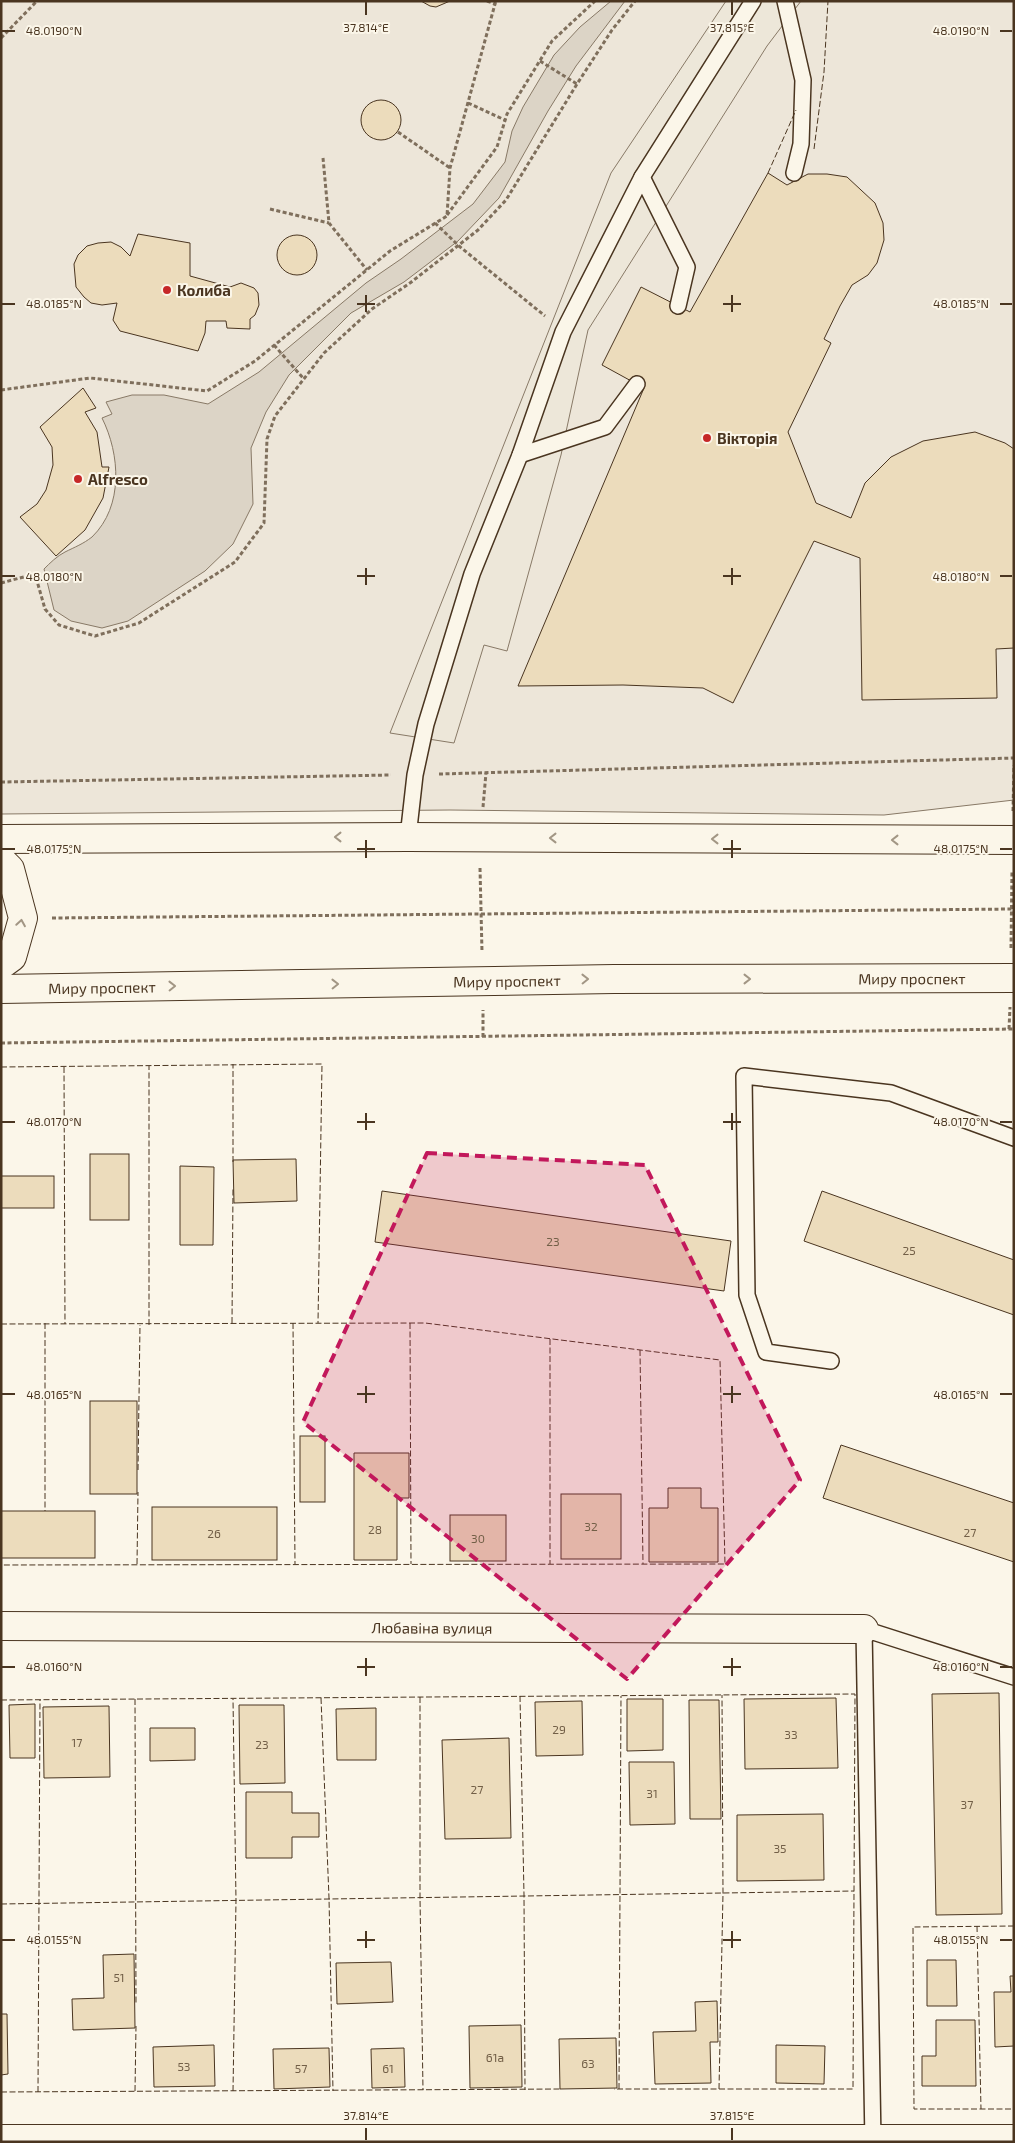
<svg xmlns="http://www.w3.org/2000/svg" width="1015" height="2143" font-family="'Exo 2',sans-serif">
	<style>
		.green { fill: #ede6d9; stroke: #887966 }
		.parking { fill: #ede7d9; stroke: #887966 }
		.water { fill: #dcd4c6; stroke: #887966 }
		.building { fill: #ecdcbc; stroke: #4a3520 }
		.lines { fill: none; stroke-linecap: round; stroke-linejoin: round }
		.lane-casing { stroke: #4a3520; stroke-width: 18 }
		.street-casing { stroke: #4a3520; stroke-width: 30 }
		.secondary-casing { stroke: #4a3520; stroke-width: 30 }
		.path { stroke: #7f6f5c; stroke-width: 3; stroke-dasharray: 4 2.5; stroke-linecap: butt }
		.lane { stroke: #fbf6e9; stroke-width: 15 }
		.street { stroke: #fbf6e9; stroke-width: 28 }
		.secondary { stroke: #fbf6e9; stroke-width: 28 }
		.fence { stroke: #4a3520; stroke-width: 1; stroke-dasharray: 6 2.5; stroke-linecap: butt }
		.oneway { stroke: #a29684 }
		.marked { fill: #c2185b; fill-opacity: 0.2; stroke: #c2185b; stroke-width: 4; stroke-dasharray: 10 6; stroke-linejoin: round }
		.ticks { fill: none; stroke: #4a3520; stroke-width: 2 }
		.poi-dot { fill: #c62828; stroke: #fbf6e9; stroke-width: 2 }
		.labels { text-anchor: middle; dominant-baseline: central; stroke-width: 4; stroke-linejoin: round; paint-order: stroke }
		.number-label { font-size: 12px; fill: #725f47 }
		.poi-label { font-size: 15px; font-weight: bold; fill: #4a3520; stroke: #fbf6e9; text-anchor: start }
		.street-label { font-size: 15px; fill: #4a3520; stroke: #fbf6e9 }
		.ticks-label { font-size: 12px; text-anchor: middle; fill: #4a3520; stroke: #fbf6e9; stroke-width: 4; stroke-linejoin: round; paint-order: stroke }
	</style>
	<rect width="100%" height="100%" fill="#fbf6e9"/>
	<path class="green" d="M1,1H1014V800L884,815L450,810L1,814Z"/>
	<path class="parking" d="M726,1H801L767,46L588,330L561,455L507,651L484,645L454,743L390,733L611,173Z"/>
	<path class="water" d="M611,1H625L576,66L548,111L499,198L458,241L404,282L351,313L289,375L266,412L251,448L253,504L233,544L205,571L128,621L102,628L71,621L54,610L44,569C50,563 57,556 65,552C75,547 83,544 92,537C124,506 120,454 102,418L112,414L106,402L132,395H164L208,404L259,372L366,283L401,259L473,204L505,162L512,131L523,107L554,55L580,27Z"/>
	<g class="building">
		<path d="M421,1H450L436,7L430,6Z"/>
		<circle cx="381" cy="120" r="20"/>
		<path d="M768,173L787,185L808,174H827L847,177L875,203L883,223L884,240L877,263L868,275L852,285L840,306L824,339L831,343L788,432L816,503L851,518L865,483L891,457L923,441L975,432L1005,443L1014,449V648L996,649L997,698L862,700L860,558L814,541L733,703L703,688L623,685L518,686L644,388L602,365L641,287L690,312Z"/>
		<path d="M138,234L190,243V276L230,287L241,283L254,288L258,293L259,305L255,315L250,319V329L227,328L226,321H206L205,333L198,351L120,331L113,320L117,303L102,305L91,303L84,297L76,287L74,264L78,255L87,246L98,243L111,242L121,247L130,256Z"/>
		<circle cx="297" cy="255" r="20"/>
		<path d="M83,388L96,408L85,412L97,432L102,467H109L103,498L85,530L56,556L20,517L37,504L46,490L53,465L52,447L40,427Z"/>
		<rect x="90" y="1154" width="39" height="66"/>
		<path d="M296,1159L297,1201L234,1203L233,1160Z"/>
		<path d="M180,1166L214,1167L213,1245H180Z"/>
		<rect x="1" y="1176" width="53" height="32"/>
		<path d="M382,1191L731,1241L724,1291L375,1242Z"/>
		<path d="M822,1191L1014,1260V1315L804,1241Z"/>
		<rect x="90" y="1401" width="47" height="93"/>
		<rect x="300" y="1436" width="25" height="66"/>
		<path d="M841,1445L1014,1503V1562L823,1498Z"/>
		<path d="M354,1453H409V1498H397V1560H354Z"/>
		<path d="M668,1488H701V1508H718V1562H649V1508H668Z"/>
		<rect x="561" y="1494" width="60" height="65"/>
		<rect x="152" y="1507" width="125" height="53"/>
		<rect x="1" y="1511" width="94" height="47"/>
		<rect x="450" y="1515" width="56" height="46"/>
		<path d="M999,1693L1002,1914L936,1915L932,1694Z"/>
		<path d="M836,1698L838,1768L745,1769L744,1699Z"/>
		<path d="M627,1699H663V1750L627,1751Z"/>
		<path d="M689,1700H719L721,1819H690Z"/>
		<path d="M582,1701L583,1755L536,1756L535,1702Z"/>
		<path d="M35,1704V1758H10L9,1705Z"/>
		<path d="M239,1705H284L285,1783L240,1784Z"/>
		<path d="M109,1706L110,1777L44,1778L43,1707Z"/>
		<path d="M376,1708V1760H337L336,1709Z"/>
		<path d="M150,1728H195V1760L150,1761Z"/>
		<path d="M509,1738L511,1838L445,1839L442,1740Z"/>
		<path d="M629,1762H674L675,1824L630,1825Z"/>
		<path d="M246,1792H292V1813H319V1837H292V1858H246Z"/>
		<path d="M823,1814L824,1880L737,1881V1815Z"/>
		<path d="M134,1954L135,2028L73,2030L72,1999L104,1998L103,1955Z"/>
		<path d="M927,1960H956L957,2006H927Z"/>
		<path d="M391,1962L393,2002L337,2004L336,1963Z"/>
		<path d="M1010,1976H1014V2046L995,2047L994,1992H1011Z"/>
		<path d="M717,2001L718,2042H710L711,2083L655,2084L653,2032L696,2031L695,2002Z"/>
		<path d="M1,2014H7L8,2074L1,2075Z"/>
		<path d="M936,2020H975L976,2086H922V2056H936Z"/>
		<path d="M521,2025L522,2087L470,2088L469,2026Z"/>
		<path d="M616,2038L617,2088L560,2089L559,2039Z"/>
		<path d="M214,2045L215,2086L154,2087L153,2047Z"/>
		<path d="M776,2045L825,2046L824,2084L776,2083Z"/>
		<path d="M329,2048L330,2087L274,2089L273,2049Z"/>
		<path d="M404,2048L405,2087L372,2088L371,2049Z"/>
	</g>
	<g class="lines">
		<g class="lane-casing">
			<g id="lane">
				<path d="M785,1L803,80L801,144L794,173"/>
				<path d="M642,177L687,267L678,306"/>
				<path d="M520,455L605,427L637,384"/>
				<path d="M408,837L415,775L426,724L472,574L520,455L563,332L642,177L753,1"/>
				<path d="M831,1361L766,1352L747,1295L744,1076L891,1093L1014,1138"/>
				<path d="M873,2142L864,1629L1014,1677"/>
			</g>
		</g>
		<g class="street-casing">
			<g id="street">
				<path id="s1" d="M1,1626L864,1629"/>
				<path d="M1,2139H1014"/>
			</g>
		</g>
		<g class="secondary-casing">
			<g id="secondary">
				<path d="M1,839L408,837L1014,840"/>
				<path d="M1,860L10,869L23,918L12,957L1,965"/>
				<path id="s2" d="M1,989L614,979L1014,978"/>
			</g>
		</g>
		<g class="path">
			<path d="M487,1L495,4L496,1"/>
			<path d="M1,38L37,1"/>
			<path d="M540,61L577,84"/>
			<path d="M468,103L505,120"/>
			<path d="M398,132L450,168"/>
			<path d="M323,158L329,223L367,270"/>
			<path d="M270,209L329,223"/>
			<path d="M447,215L497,147L507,114L552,41L595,1"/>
			<path d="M435,223L459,246L545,316"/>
			<path d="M274,345L303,378"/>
			<path d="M1,390L90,378L207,391L255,361L390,251L447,216L450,168L495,4"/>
			<path d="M1,583L35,574L45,609L59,625L95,636L139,623L235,562L264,523L267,439L275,416L324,353L372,309L410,283L478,230L506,200L577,84L612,30L635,1"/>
			<path d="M439,774L1014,758"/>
			<path d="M1,782L391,775"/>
			<path d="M483,807L486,773"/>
			<path d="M1013,811L1014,765"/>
			<path d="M480,868L482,952"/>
			<path d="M52,918L1014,909"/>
			<path d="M1011,948L1012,870"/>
			<path d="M1009,1029L1010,1007"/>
			<path d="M483,1037V1010"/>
			<path d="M1,1043L1014,1029"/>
		</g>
		<use href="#lane" class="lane"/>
		<use href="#street" class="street"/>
		<use href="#secondary" class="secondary"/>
		<g class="fence">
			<path d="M814,149L824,72L828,1"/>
			<path d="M768,173L796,110"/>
			<path d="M1,1067L322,1064L318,1323"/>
			<path d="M64,1067L65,1324"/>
			<path d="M233,1162V1064"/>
			<path d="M45,1323V1511"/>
			<path d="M232,1323L233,1189"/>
			<path d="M293,1323L295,1564"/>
			<path d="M410,1323L411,1564"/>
			<path d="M1,1324L425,1323L720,1360L725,1564L1,1565"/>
			<path d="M149,1325V1066"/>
			<path d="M550,1339V1564"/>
			<path d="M640,1350L643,1564"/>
			<path d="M138,1470L140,1325"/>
			<path d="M137,1564L138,1492"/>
			<path d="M520,1696L524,1895L525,2090"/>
			<path d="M420,1697V1897L423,2090"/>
			<path d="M321,1698L329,1898L333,2091"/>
			<path d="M135,1699L136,2004"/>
			<path d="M1,1700L855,1694L853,2089H614"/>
			<path d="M1,1904L854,1891"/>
			<path d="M977,1926L981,2109"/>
			<path d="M1014,1926L913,1927L914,2109H1014"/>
			<path d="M619,2089L621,1696"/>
			<path d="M719,2089L723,1893L722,1695"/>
			<path d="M135,2091L136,2026"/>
			<path d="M233,2091L236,1900L233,1699"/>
			<path d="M1,2092L561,2089"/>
			<path d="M38,2092L40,1700"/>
		</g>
	</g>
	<defs><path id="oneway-chevron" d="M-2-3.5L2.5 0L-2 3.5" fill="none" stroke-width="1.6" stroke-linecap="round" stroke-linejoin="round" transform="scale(1.25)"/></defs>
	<g class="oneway">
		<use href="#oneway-chevron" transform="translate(338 837) rotate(180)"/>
		<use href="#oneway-chevron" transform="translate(553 838) rotate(-180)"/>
		<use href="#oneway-chevron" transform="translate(715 839) rotate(-180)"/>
		<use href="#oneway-chevron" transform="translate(895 840) rotate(-180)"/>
		<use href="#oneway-chevron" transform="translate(21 923) rotate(-81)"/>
		<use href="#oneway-chevron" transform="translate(585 979) rotate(-1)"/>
		<use href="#oneway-chevron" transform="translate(747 979)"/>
		<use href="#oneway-chevron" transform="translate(335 984) rotate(-1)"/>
		<use href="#oneway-chevron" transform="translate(172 986) rotate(-1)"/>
	</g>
	<path class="marked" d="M427,1153L645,1165L800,1480L627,1679L303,1422Z"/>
	<path class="ticks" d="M366,2V15M732,2V15M2,31H15M1000,31H1012M366,295V312M732,295V312M2,304H15M357,304H375M723,304H741M1000,304H1012M366,568V585M732,568V585M2,576H15M357,576H375M723,576H741M1000,576H1012M366,840V858M732,840V858M2,849H15M357,849H375M723,849H741M1000,849H1012M366,1113V1130M732,1113V1130M2,1122H15M357,1122H375M723,1122H741M1000,1122H1012M366,1386V1403M732,1386V1403M2,1394H15M357,1394H375M723,1394H741M1000,1394H1012M366,1658V1676M732,1658V1676M2,1667H15M357,1667H375M723,1667H741M1000,1667H1012M366,1931V1948M732,1931V1948M2,1940H15M357,1940H375M723,1940H741M1000,1940H1012M366,2128V2140M732,2128V2140"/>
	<g class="poi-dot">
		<circle cx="167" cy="290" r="5"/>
		<circle cx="707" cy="438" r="5"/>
		<circle cx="78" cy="479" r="5"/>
	</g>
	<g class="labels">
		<g class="number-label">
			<text x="553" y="1241">23</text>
			<text x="909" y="1250">25</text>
			<text x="591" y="1526">32</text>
			<text x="375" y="1529">28</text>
			<text x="970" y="1532">27</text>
			<text x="214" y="1533">26</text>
			<text x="478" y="1538">30</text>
			<text x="559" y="1729">29</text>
			<text x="791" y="1734">33</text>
			<text x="77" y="1742">17</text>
			<text x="262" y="1744">23</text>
			<text x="477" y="1789">27</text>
			<text x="652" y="1793">31</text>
			<text x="967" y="1804">37</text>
			<text x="780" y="1848">35</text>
			<text x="119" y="1977">51</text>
			<text x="495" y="2057">61а</text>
			<text x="588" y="2063">63</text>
			<text x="184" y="2066">53</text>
			<text x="301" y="2068">57</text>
			<text x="388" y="2068">61</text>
		</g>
		<g class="poi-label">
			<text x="177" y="290">Колиба</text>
			<text x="717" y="438">Вікторія</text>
			<text x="88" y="479">Alfresco</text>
		</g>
		<g class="street-label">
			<text stroke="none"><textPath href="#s2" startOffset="911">Миру проспект</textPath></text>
			<text stroke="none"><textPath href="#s2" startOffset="506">Миру проспект</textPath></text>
			<text stroke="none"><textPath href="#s2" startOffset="101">Миру проспект</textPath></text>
			<text stroke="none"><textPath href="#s1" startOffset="431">Любавіна вулиця</textPath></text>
		</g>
	</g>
	<g class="ticks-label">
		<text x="366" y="32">37.814°E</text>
		<text x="732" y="32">37.815°E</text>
		<text x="54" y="35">48.0190°N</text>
		<text x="961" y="35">48.0190°N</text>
		<text x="54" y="308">48.0185°N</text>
		<text x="961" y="308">48.0185°N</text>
		<text x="54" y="581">48.0180°N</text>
		<text x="961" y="581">48.0180°N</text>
		<text x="54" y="853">48.0175°N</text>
		<text x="961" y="853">48.0175°N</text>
		<text x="54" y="1126">48.0170°N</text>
		<text x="961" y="1126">48.0170°N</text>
		<text x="54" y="1399">48.0165°N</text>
		<text x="961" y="1399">48.0165°N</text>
		<text x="54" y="1671">48.0160°N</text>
		<text x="961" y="1671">48.0160°N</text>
		<text x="54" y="1944">48.0155°N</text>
		<text x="961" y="1944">48.0155°N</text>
		<text x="366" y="2120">37.814°E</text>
		<text x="732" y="2120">37.815°E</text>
	</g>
	<rect width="1015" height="2143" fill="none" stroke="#4a3520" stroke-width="5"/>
</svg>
